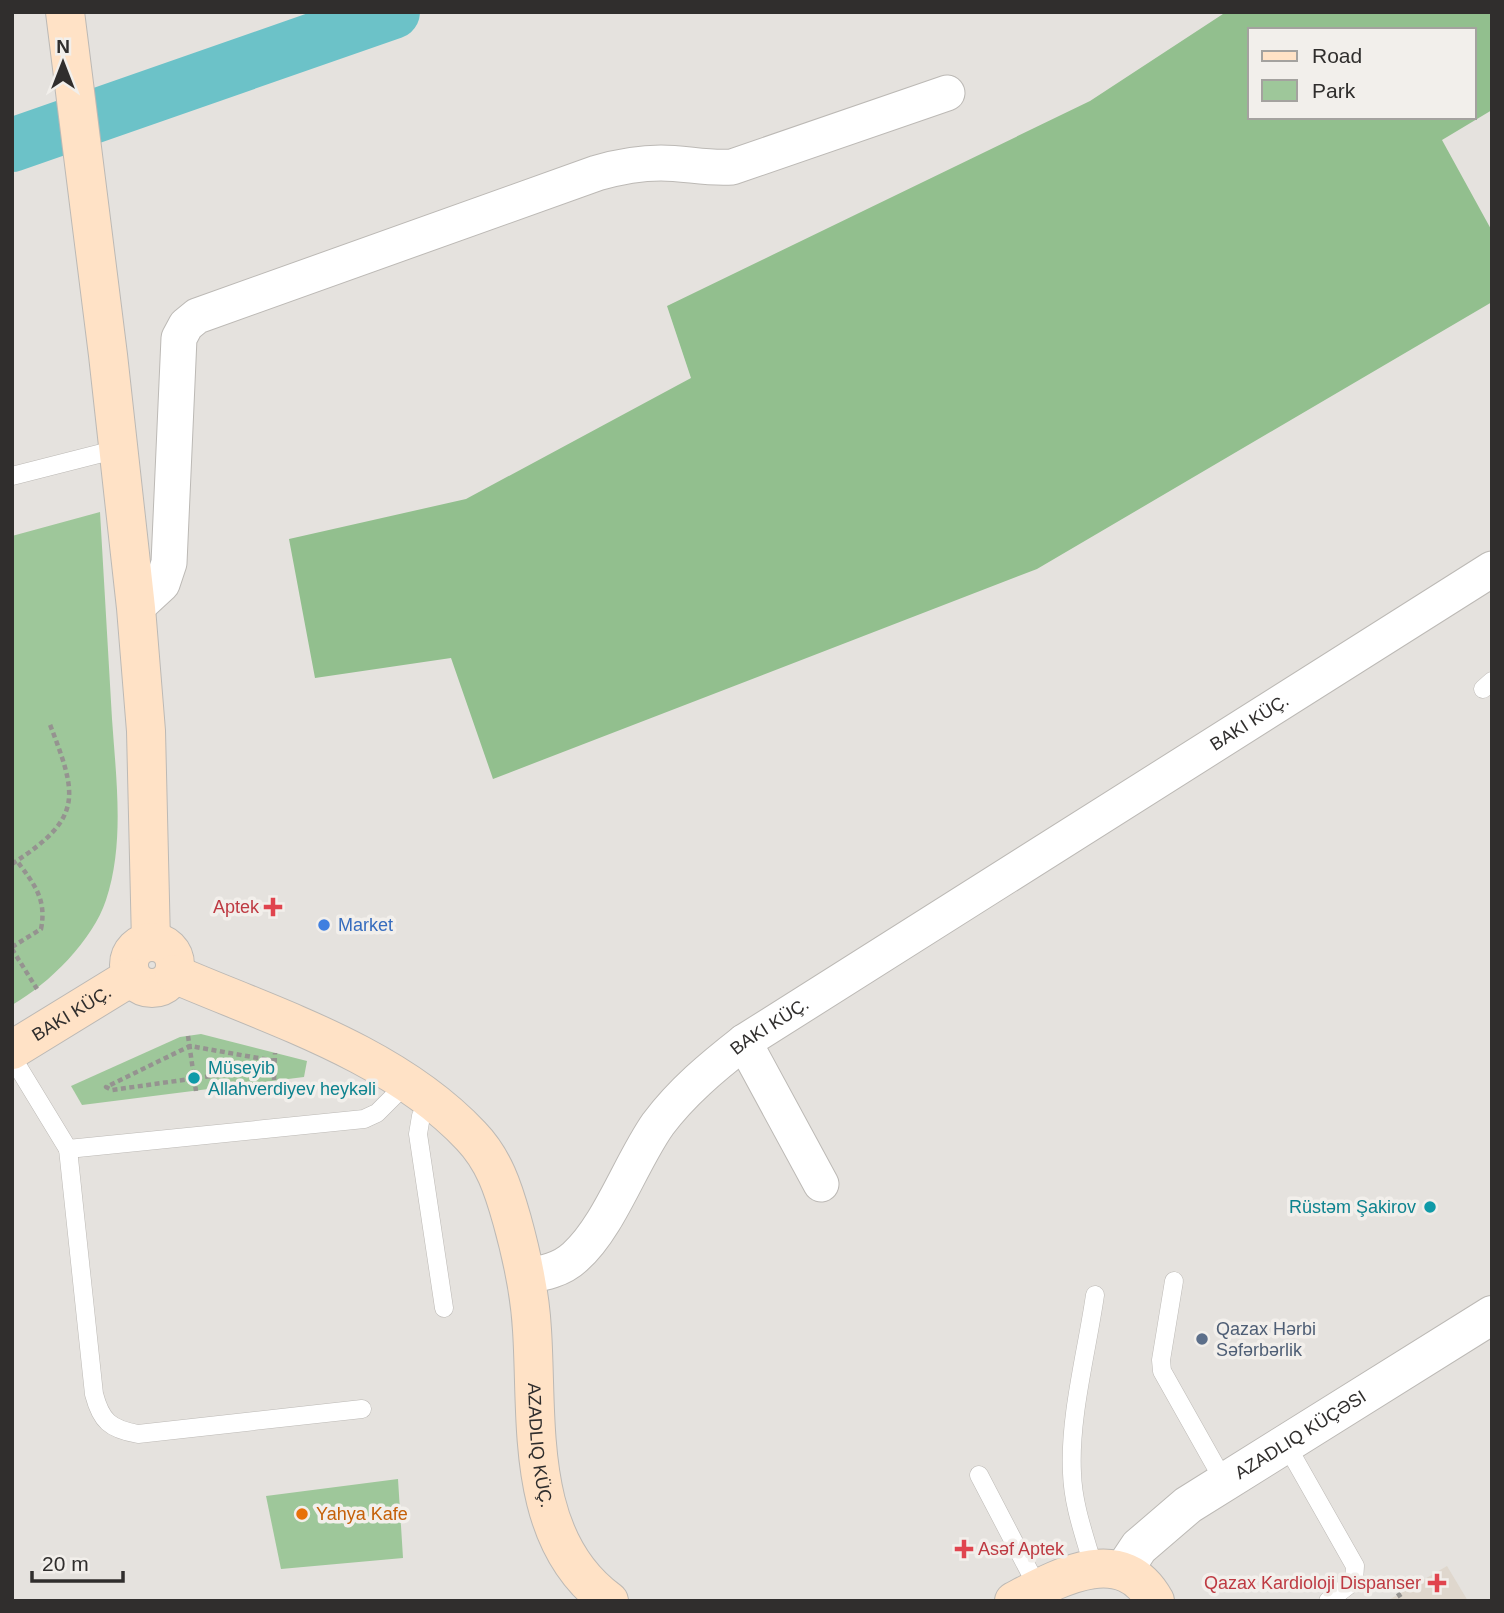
<svg xmlns="http://www.w3.org/2000/svg" width="1504" height="1613" font-family="Helvetica,sans-serif">
	<style>
		.built { fill: #dfd7cd }
		.green { fill: #9ec79a }
		.forest { fill: #92bf8e; fill-rule: evenodd }
		.lines { fill: none; stroke-linecap: round; stroke-linejoin: round }
		.river { stroke: #6cc2c8; stroke-width: 54 }
		.service-casing { stroke: #bcb9b5; stroke-width: 19 }
		.minor-casing { stroke: #bcb9b5; stroke-width: 37 }
		.tertiary-casing { stroke: #bcb9b5; stroke-width: 40 }
		.secondary-casing { stroke: #bcb9b5; stroke-width: 40 }
		.path { stroke: #959390; stroke-width: 4.5; stroke-dasharray: 5 3.5; stroke-linecap: butt }
		.service { stroke: #fff; stroke-width: 18 }
		.minor { stroke: #fff; stroke-width: 35 }
		.tertiary { stroke: #fff; stroke-width: 38 }
		.secondary { stroke: #ffe2c6; stroke-width: 38 }
		.health-dot { fill: #e0444e; stroke: #f2efeb; stroke-width: 2.5 }
		.shop-dot { fill: #3f7fe0; stroke: #f2efeb; stroke-width: 2.5 }
		.culture-dot { fill: #0f9aa8; stroke: #f2efeb; stroke-width: 2.5 }
		.service-dot { fill: #5c6f8a; stroke: #f2efeb; stroke-width: 2.5 }
		.food-dot { fill: #e8710a; stroke: #f2efeb; stroke-width: 2.5 }
		.labels { text-anchor: middle; dominant-baseline: central; stroke-width: 7; stroke-linejoin: round; paint-order: stroke }
		.street-label { font-size: 18px; fill: #302e2d; stroke: #f2efeb }
		.health-label { font-size: 18px; fill: #be3a42; stroke: #f2efeb; text-anchor: end }
		.shop-label { font-size: 18px; fill: #366cbe; stroke: #f2efeb; text-anchor: start }
		.culture-label { font-size: 18px; fill: #0d838f; stroke: #f2efeb; text-anchor: start }
		.service-label { font-size: 18px; fill: #4e5e75; stroke: #f2efeb; text-anchor: start }
		.food-label { font-size: 18px; fill: #c56008; stroke: #f2efeb; text-anchor: start }
	</style>
	<rect width="100%" height="100%" fill="#e5e2de"/>
	<path class="built" d="M1447,1566L1468,1601H1387Z"/>
	<g class="green">
		<path d="M100,512C104,581 108,650 112,719C116,778 125,843 106,900C93,940 49,984 12,1005V536Z"/>
		<path d="M201,1034L307,1061L304,1077L82,1105L71,1086L180,1037Z"/>
		<path d="M398,1479L403,1558L281,1569L266,1496Z"/>
	</g>
	<path class="forest" d="M1226,12H1492V110L1442,140L1492,231V302L1037,569L493,779L451,658L315,678L289,539L466,499L691,378L667,306L1090,101ZM1250,30H1474V117H1250Z"/>
	<g class="lines">
		<path class="river" d="M12,145L393,12"/>
		<g class="service-casing">
			<g id="service">
				<path d="M12,476L118,449"/>
				<path d="M1483,689L1492,681"/>
				<path d="M12,1057L68,1149L364,1119L377,1113L406,1084"/>
				<path d="M431,1101L421,1116L418,1134L444,1308"/>
				<path d="M68,1149L94,1394C101,1421 110,1429 138,1434L362,1409"/>
				<path d="M1174,1281L1161,1360L1162,1371L1225,1483"/>
				<path d="M1287,1446L1355,1566L1354,1581L1328,1601"/>
				<path d="M979,1475L1038,1588"/>
				<path d="M1094,1569C1085,1537 1073,1506 1072,1473C1069,1417 1087,1351 1095,1295"/>
			</g>
		</g>
		<g class="minor-casing">
			<g id="minor">
				<path d="M136,608L162,584L169,563L179,338L186,325L197,316L597,173C618,167 639,163 661,163C685,163 708,169 732,167L947,93"/>
				<path d="M744,1042L821,1184"/>
				<path id="s1" d="M526,1276C544,1273 561,1270 575,1257C609,1227 631,1162 658,1124C682,1092 712,1067 744,1042L1492,569"/>
			</g>
		</g>
		<g class="tertiary-casing">
			<g id="tertiary">
				<path id="s2" d="M1123,1571L1139,1547L1188,1505L1492,1315"/>
			</g>
		</g>
		<g class="secondary-casing">
			<g id="secondary">
				<path d="M65,12L108,355L136,608L146,731L151,942"/>
				<circle cx="152" cy="965" r="23"/>
				<path id="s3" d="M174,974C274,1017 394,1054 471,1136C494,1160 503,1188 512,1220C522,1256 530,1293 532,1330C538,1421 524,1539 609,1601"/>
				<path id="s4" d="M12,1050L131,977"/>
				<path d="M1014,1601C1058,1578 1122,1541 1155,1601"/>
			</g>
		</g>
		<g class="path">
			<path d="M12,864C85,817 77,795 49,722"/>
			<path d="M12,947L41,929C47,899 34,884 17,861"/>
			<path d="M12,949L37,989"/>
			<path d="M188,1036L196,1091"/>
			<path d="M275,1061L190,1046L106,1087L112,1090L275,1067"/>
			<path d="M274,1080L275,1053"/>
			<path d="M1377,1580L1394,1587L1403,1601"/>
		</g>
		<use href="#service" class="service"/>
		<use href="#minor" class="minor"/>
		<use href="#tertiary" class="tertiary"/>
		<use href="#secondary" class="secondary"/>
	</g>
	<g class="health-dot">
		<path d="M269.5 896.5h7v7h7v7h-7v7h-7v-7h-7v-7h7z"/>
		<path d="M960.5 1538.5h7v7h7v7h-7v7h-7v-7h-7v-7h7z"/>
		<path d="M1433.5 1572.5h7v7h7v7h-7v7h-7v-7h-7v-7h7z"/>
	</g>
	<circle class="shop-dot" cx="324" cy="925" r="7"/>
	<g class="culture-dot">
		<circle cx="194" cy="1078" r="7"/>
		<circle cx="1430" cy="1207" r="7"/>
	</g>
	<circle class="service-dot" cx="1202" cy="1339" r="7"/>
	<circle class="food-dot" cx="302" cy="1514" r="7"/>
	<g class="labels">
		<g class="street-label">
			<text stroke="none"><textPath href="#s1" startOffset="928">BAKI KÜÇ.</textPath></text>
			<text stroke="none"><textPath href="#s4" startOffset="70">BAKI KÜÇ.</textPath></text>
			<text stroke="none"><textPath href="#s1" startOffset="360">BAKI KÜÇ.</textPath></text>
			<text stroke="none"><textPath href="#s2" startOffset="226">AZADLIQ KÜÇƏSI</textPath></text>
			<text stroke="none"><textPath href="#s3" startOffset="663">AZADLIQ KÜÇ.</textPath></text>
		</g>
		<g class="health-label">
			<text x="259" y="907">Aptek</text>
			<text x="978" y="1549" text-anchor="start">Asəf Aptek</text>
			<text x="1421" y="1583">Qazax Kardioloji Dispanser</text>
		</g>
		<g class="shop-label">
			<text x="338" y="925">Market</text>
		</g>
		<g class="culture-label">
			<text x="208" y="1068">Müseyib<tspan x="208" dy="21">Allahverdiyev heykəli</tspan></text>
			<text x="1416" y="1207" text-anchor="end">Rüstəm Şakirov</text>
		</g>
		<g class="service-label">
			<text x="1216" y="1329">Qazax Hərbi<tspan x="1216" dy="21">Səfərbərlik</tspan></text>
		</g>
		<g class="food-label">
			<text x="316" y="1514">Yahya Kafe</text>
		</g>
	</g>
	<rect width="1504" height="1613" fill="none" stroke="#302e2d" stroke-width="28"/>
	<rect x="1248" y="28" width="228" height="91" fill="#f2efeb" stroke="#a4a29f" stroke-width="2"/>
	<rect x="1262" y="51" width="35" height="10" fill="#ffe2c6" stroke="#a4a29f" stroke-width="2"/>
	<text x="1312" y="63" font-size="21" fill="#302e2d">Road</text>
	<rect x="1262" y="80" width="35" height="21" fill="#9ec79a" stroke="#a4a29f" stroke-width="2"/>
	<text x="1312" y="98" font-size="21" fill="#302e2d">Park</text>
	<g transform="translate(63 63)" stroke="#f2efeb" stroke-width="5" paint-order="stroke">
	<path d="M0-5L12 26L0 18L-12 26Z" fill="#302e2d"/>
	<text y="-10" font-size="19" font-weight="bold" text-anchor="middle" fill="#302e2d">N</text>
	</g>
	<path d="M32 1571v10h91v-10" fill="none" stroke="#302e2d" stroke-width="3.5"/>
	<text x="42" y="1571" font-size="21" fill="#302e2d" stroke="#f2efeb" stroke-width="5" paint-order="stroke">20 m</text>
</svg>
